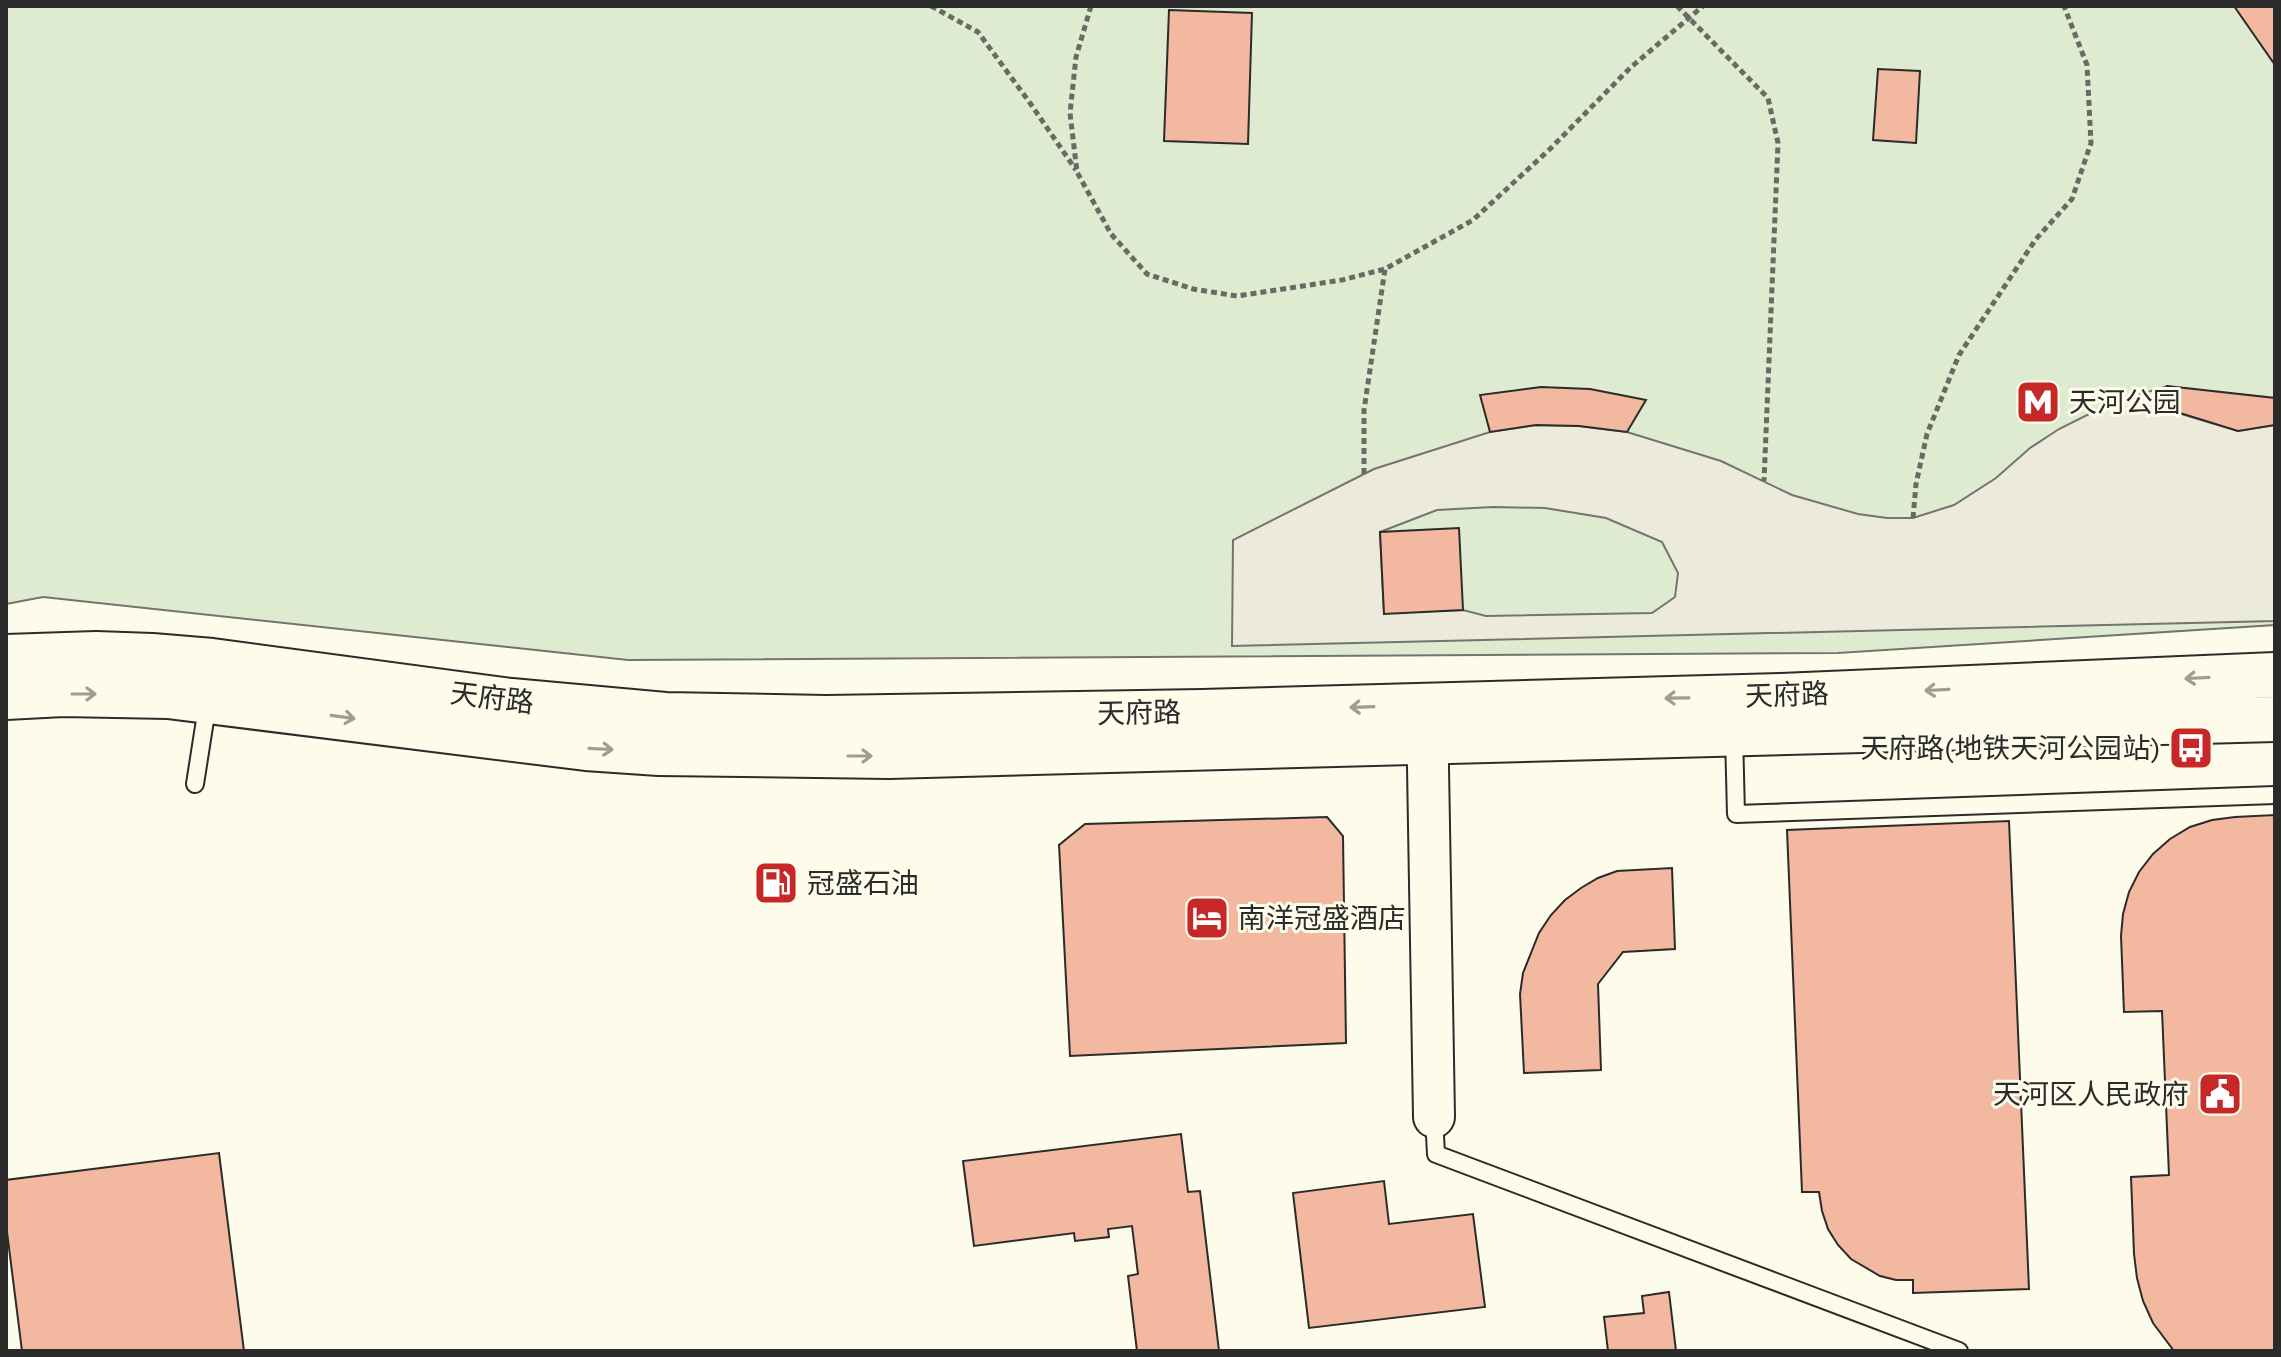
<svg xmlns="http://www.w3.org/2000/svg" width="2281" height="1357" font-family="'Work Sans','Noto Sans SC',sans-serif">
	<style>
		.green { fill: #deebd1; stroke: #74746e; stroke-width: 2 }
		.parking { fill: #eceadb; stroke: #74746e; stroke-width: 2; fill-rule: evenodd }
		.building { fill: #f2b8a0; stroke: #2b2b2b; stroke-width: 2 }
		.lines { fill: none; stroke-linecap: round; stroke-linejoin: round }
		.service-casing { stroke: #2b2b2b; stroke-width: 20 }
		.tertiary-casing { stroke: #2b2b2b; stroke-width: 44 }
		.secondary-casing { stroke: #2b2b2b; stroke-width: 48 }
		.path { stroke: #6a6964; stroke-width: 5; stroke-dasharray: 6 4; stroke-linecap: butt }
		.service { stroke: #fdfbea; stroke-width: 16 }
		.tertiary { stroke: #fdfbea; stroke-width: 40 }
		.secondary { stroke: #fdfbea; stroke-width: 44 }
		.oneway { stroke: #9e9d94 }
		.labels { text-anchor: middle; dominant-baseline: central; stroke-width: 6; stroke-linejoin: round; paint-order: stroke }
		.poi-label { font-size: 28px; fill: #2b2b2b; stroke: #fdfbea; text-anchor: start }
		.street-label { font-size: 28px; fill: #2b2b2b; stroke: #fdfbea }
	</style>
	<rect width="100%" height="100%" fill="#fdfbea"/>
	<path class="green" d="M6,6H2275V625L1838,653L628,660L43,597L6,604Z"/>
	<path class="parking" d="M2167,386L2168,410L2238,431L2275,425V621L1232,646L1233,540L1374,469L1490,432L1536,425L1579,426L1627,432L1721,461L1792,495L1858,514L1887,518H1913L1954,505L1996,478L2030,448L2059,429L2109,404ZM1493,507L1545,508L1606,518L1662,542L1678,573L1675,597L1652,613L1486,616L1463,610L1384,613L1380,532L1437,510Z"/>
	<g class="building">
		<path d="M2234,6H2275V65Z"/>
		<path d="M1169,10L1252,13L1248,144L1164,141Z"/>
		<path d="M1878,69L1920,71L1916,143L1873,140Z"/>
		<path d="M2167,386L2275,398V425L2238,431L2167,409Z"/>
		<path d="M1541,387L1590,389L1646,400L1627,432L1579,426L1536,425L1490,432L1480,395Z"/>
		<path d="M1459,528L1463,610L1384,614L1380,532Z"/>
		<path d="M2275,815V1351H2174L2153,1323L2143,1301L2137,1278L2134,1254L2131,1177L2169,1175L2162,1011L2124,1012L2121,936L2123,914L2129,892L2139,872L2153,854L2170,839L2190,827L2212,820L2235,817Z"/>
		<path d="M1327,817L1343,836L1346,1043L1070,1056L1059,845L1085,824Z"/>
		<path d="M2009,821L2029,1289L1913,1293V1280H1896L1880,1276L1851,1259L1838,1245L1828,1229L1822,1211L1819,1192H1802L1787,830Z"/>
		<path d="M1672,868L1675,949L1623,952L1598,984L1601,1070L1524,1073L1520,994L1523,973L1539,933L1551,915L1565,900L1581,888L1598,878L1617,871Z"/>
		<path d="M1181,1134L1188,1192L1200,1191L1219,1351H1137L1128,1276L1138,1274L1132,1226L1108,1229L1109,1237L1075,1241L1074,1233L974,1246L963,1161Z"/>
		<path d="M219,1153L244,1351H22L6,1224V1180Z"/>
		<path d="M1384,1181L1389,1224L1473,1214L1485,1307L1309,1328L1293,1193Z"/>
		<path d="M1669,1292L1676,1351H1608L1604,1317L1644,1313L1642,1296Z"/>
	</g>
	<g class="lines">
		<g class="service-casing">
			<g id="service">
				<path d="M1734,735L1736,814L2275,795"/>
				<path d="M195,784L208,701"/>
				<path d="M1434,1117L1436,1154L1959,1351"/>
			</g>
		</g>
		<g class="tertiary-casing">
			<path id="tertiary" d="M1427,709L1434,1117"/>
		</g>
		<g class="secondary-casing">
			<g id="secondary">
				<path d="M6,657L96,654L152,656L212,661L511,701L665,715L826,718L1202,712L1781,696L2275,675"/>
				<path d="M6,697L63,694L168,696L586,748L659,753L889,756L2275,719"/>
			</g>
		</g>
		<g class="path">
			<path d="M931,6L978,32L1030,103L1076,170"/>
			<path d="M1091,6L1076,57L1070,113L1077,172L1111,234L1147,274L1193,289L1237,296L1342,280L1385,269L1473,220L1550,149L1630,68L1703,6"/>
			<path d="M1677,6L1768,98L1778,143L1764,481"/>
			<path d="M1364,474V410L1385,269"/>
			<path d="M1913,518L1916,484L1927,434L1959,355L2036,239L2072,199L2091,143L2087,65L2064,6"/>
		</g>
		<use href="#service" class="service"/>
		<use href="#tertiary" class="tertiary"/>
		<use href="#secondary" class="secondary"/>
	</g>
	<defs><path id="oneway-shaft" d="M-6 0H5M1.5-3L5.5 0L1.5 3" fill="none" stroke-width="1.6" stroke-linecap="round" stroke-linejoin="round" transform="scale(2)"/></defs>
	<g class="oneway">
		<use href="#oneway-shaft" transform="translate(2197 678) rotate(177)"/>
		<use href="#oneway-shaft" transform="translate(1937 690) rotate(177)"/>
		<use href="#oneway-shaft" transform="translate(84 694)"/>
		<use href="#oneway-shaft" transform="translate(1677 698) rotate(179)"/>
		<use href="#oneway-shaft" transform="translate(1362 707) rotate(178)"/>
		<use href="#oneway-shaft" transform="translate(343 717) rotate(8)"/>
		<use href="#oneway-shaft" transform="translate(601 749) rotate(3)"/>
		<use href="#oneway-shaft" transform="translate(860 756)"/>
	</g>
	<defs>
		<g id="metro-square" transform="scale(2.3)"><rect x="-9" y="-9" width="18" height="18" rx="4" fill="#c62828" stroke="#fdfbea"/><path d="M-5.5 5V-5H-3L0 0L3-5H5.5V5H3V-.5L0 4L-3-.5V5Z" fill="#fff"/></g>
		<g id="bus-square" transform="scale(2.3)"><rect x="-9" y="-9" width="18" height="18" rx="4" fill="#c62828" stroke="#fdfbea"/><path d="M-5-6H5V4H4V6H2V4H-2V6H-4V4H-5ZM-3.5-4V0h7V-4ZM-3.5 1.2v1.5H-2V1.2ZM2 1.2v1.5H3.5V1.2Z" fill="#fff"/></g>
		<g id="fuel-square" transform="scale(2.3)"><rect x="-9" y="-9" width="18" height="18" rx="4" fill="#c62828" stroke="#fdfbea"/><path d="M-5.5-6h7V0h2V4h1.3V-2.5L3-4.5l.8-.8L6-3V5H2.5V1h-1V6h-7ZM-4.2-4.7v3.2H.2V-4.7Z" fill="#fff"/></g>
		<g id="hotel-square" transform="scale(2.3)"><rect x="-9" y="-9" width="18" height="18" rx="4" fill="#c62828" stroke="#fdfbea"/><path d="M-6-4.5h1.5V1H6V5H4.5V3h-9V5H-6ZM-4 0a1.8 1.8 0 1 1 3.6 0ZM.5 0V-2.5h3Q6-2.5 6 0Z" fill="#fff"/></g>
		<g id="civic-square" transform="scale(2.3)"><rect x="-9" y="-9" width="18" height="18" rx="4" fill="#c62828" stroke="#fdfbea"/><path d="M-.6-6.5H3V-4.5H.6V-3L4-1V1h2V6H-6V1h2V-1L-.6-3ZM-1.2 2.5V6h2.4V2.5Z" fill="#fff"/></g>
	</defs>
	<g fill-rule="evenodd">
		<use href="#metro-square" x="2038" y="402"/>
		<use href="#bus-square" x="2191" y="748"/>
		<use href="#fuel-square" x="776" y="883"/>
		<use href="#hotel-square" x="1207" y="918"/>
		<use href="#civic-square" x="2220" y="1094"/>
	</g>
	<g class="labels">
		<g class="poi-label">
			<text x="2069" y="402">天河公园</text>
			<text x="2160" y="748" text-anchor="end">天府路(地铁天河公园站)</text>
			<text x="807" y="883">冠盛石油</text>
			<text x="1238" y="918">南洋冠盛酒店</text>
			<text x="2189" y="1094" text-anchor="end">天河区人民政府</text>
		</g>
		<g class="street-label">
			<text transform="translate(1787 695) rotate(-2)">天府路</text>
			<text transform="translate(492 698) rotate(7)">天府路</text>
			<text transform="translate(1139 713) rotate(-1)">天府路</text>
		</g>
	</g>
	<rect width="2281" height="1357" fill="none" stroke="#2b2b2b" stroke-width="16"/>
</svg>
